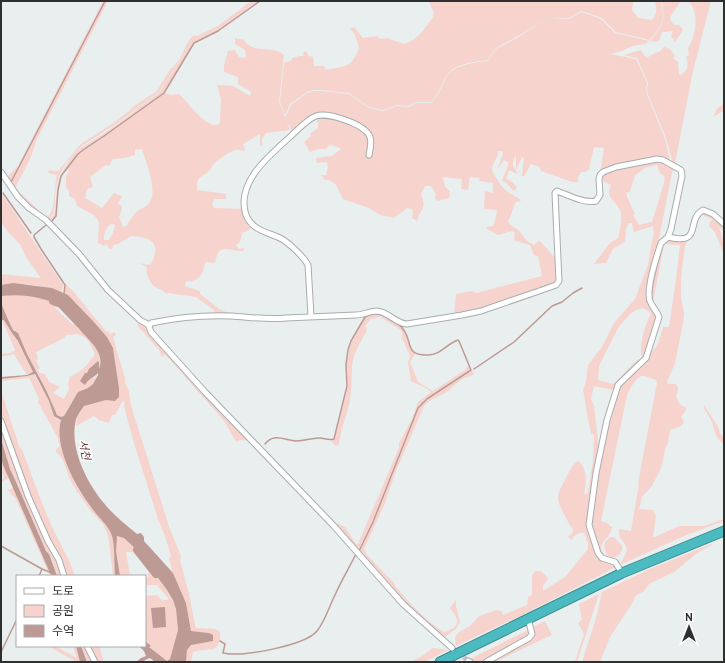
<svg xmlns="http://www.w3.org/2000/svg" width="725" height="663" font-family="Overpass,'Noto Sans KR',sans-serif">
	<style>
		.green { fill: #f6d3cd; fill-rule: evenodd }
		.water { fill: #bd9a94 }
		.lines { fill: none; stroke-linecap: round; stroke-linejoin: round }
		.stream { stroke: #bd9a94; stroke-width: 1.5 }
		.river { stroke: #bd9a94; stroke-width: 8 }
		.street-tunnel { stroke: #c4c8c8; stroke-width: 5; stroke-dasharray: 5 2.5; stroke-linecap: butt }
		.street-casing { stroke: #a8adad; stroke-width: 7 }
		.highway-casing { stroke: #428a8e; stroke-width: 11 }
		.street { stroke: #fff; stroke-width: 5 }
		.highway { stroke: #4cbac1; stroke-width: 9 }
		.labels { text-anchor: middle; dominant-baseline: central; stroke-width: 3; stroke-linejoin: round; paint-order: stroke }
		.water-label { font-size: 11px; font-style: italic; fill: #66342e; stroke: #fff }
	</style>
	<rect width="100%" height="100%" fill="#e9eeee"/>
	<g class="green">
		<path d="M103,1H104L10,183L13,179L105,1H108L37,139L30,159L15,188L47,218C56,211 54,186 57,175L48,173L49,170L58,171L81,144L112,124L129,111L134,106L157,91L171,68H173C175,65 176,63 179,60C185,52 185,40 195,35L197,36L218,26L251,1H256L243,12L217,29L193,41L159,92L116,124L83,145L75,153L64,166L59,176L56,187L54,210L53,214L48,221L19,196L7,179C9,173 14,171 18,166Z"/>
		<path d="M257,1H259L218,31L194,43L163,93L104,136L83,149L78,154L61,176L58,189L57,211L56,216L51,222H48L54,215L55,210L57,187L60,177L65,167L75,153L84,146L108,131L159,93L193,41L217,29L243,12Z"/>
		<path d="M429,1H632L633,2L632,10L638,18L652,20C657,14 657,8 655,1H661C665,22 663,24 650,40L616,32L603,19L597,16L581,11L569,18H550L541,22L516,37L496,48L488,60C477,61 453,64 447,75C441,84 439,94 431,102H415L408,106L397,105L383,110L369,107L349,93L322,90H313L307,92L290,104L285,115L280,102L284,63L292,60V58L299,56H304L303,53L306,51L309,56L313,57L314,66H324L326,70C345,66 352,68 359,48L355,35L350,28L354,27L363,38L377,36L380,39L387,38L404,44C418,40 425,28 433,17L434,13Z"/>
		<path d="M662,1H681L670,17L671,21L674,25H679L683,30L675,42L671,36L673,31L662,32L659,41L656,42L650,41C664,25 665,22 662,1Z"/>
		<path d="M688,1H711L693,71L677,153L675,163L678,166L671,163L672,160L666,138L647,92L648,83L637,58L624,55L641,50L646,58L660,51L665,46L667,48L670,49L675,56L673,58L678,62L679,74L681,75C688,71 689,64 686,57L689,55L688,48C696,37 700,11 688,1Z"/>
		<path d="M581,12L596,17L602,20L615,33L649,41L645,44L632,46L622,51L610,54L636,59L647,83L646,92L665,139L670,160V163L662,158H657L609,168L603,171L601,168L604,148L594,147L589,170L586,171V172H581L578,177V182H572L541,171L540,167L531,164C528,168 526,175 523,177L522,175L524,158L522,157L516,170V155C510,165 514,167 518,174L509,170L506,179L511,181L517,187L515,191C510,189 508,182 502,181L508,165V162L504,160L497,170L503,154L502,151H498C499,158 493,161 492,168C492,174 503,189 508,192C513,196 517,196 521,201L516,202C512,208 512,215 508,221C510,227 516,227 520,232C526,239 524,240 534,245L539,241L541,242L557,260L558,263V281L554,284C521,296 488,310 454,315L456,294L472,291L476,293L542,276L538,256L534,255L530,245C524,244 521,241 515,241L514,239L515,233L512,231L498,235L487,229L486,227L493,226L496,217L497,210L484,209L485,191L493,193V183L479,181L480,178L470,177L468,190L461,189L462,179L443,177L445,187L450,191L449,198L438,201L435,199L436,194L431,186H425L421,194C427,209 421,207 417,221L412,218L413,215L412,209L407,208L394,218L380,215L369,208L343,199L336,185L330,180H325L321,175H326L328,167L327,162L317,163L316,158L332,156L341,149L338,147L330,145L326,149H318L310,152L304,142L311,136L310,134L318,128V123L316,117C329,115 362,123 368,136C371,142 369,149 368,155H370L372,149L375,145L373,142H372L371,136L368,132L348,120L326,114L312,117L293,133L285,118L291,105L307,93L313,91H322L349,94L369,108L383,111L397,106L409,107L415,103H431C439,95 442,85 447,76C453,65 477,62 488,61L496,49L517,38L541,22L550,18L569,19Z"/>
		<path d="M235,38L244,40C253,55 273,44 284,55L279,102L290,130L266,133L262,139V146H260V134L243,144L245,151C242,151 240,149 236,150C233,150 217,160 215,163C212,165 212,168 210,170C201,179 196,175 197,190L226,194V199H214L212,204L214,208L243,209L251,226L249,230L242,233L240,242L236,245L239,249L244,248L243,251C228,252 219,241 215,263L205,262C204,273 199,283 186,281L185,286L200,291V294L219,309L226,312L238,315L217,316L214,310L196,297L168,293L166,294C163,289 160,290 155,287C150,283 145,273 147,267L139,263L148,265L151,264C162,243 151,237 131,236L118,244L113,245L112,249L108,248L107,244L104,246L98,243L99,222L94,215L77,206L75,199L69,196V191L66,187V176L69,171L68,168L79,154L83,150L104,136L164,93L171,95L179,94C187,101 209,133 220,123L221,99L217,85L233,86L250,96L251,94L250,91L238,84V77L224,72V65L228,51L235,50L239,57L245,58L246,56L245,50L235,44ZM142,149C146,163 161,196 146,206C144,208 142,208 140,209C135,212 129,221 127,226L123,227L119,217L122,209V206L118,204L122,196L114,193L102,208L85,198L87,189L93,187L90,177L106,165L109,166L113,159L124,158L135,155V150ZM112,224L115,225C115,231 111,235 109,240H104C103,234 106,230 109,225Z"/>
		<path d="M724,103V112H721L713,117L717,109Z"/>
		<path d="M659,161L676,169L672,172L659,239L660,242L648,289L656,316L645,358L642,357C638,345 646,324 651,313L643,308L636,310L630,314L618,328L599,366L598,380L613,384L638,359L642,361L614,390L594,386L591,399L594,406L599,451L589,534L598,558L616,567L524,614L456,646L455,637L458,633L470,626L479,616L497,610L501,611L503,615L527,605L528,597L532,595V576L535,571H541L548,578L547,581L543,585V591L565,577L588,549V543L584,533C578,532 574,535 572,540L568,537L573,532V529C569,525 568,521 565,516C554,496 557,495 567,476C570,470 573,464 578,461C588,468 586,484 584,494L588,493L593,460L594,435L591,433L587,414L583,389L586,382L588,365L602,347L614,323L635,299L648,265L651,246L654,233L653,226L634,232L632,223H629L626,229L625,241L613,249L606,263L594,264L610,243L618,238C620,229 623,219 620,210C615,199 605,199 611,185L603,181L602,175L607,171ZM657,165L660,173L665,177L664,183L652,222L639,225L633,215L635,214L627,197L626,192L628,193L630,191L635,175L645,168Z"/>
		<path d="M1,193L63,285L62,293C43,284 22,283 1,285V274L40,278V277L26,257L20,244L10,234L1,222Z"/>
		<path d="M704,212C712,216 716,223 724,227V230L719,228L723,240V252L715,232L709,226L710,221L713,220L701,214Z"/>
		<path d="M667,239L688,240L685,246L681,277V298L684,314L683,323L675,363L667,382L668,384H676C680,388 677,392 676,397L680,405L686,408V410L681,417L684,422C681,429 676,427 670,430L668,443L666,446L661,468L652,486L642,497L639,509L653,510L656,516L653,537H655L679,526H704L724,519V521L684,536L622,564L621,562C636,541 616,544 619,529L631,531L639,484L638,483L657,383L656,380C652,379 647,376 643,376C636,375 630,390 627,395L601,521L609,524V526L612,527C611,541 594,539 605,557L597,549L593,536L590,517L605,436L614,402L620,387L630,376L644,365L650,352C659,348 660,336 663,327H669L676,280L680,245L664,244L653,302L651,299L650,290L661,248Z"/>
		<path d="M66,284L72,290L105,330L111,334L114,332L116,334L113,338L125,378V383L129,392L131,406L162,504L169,527L181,556L180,560L189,594L195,626L196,628L215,629L220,632C222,656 206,647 193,652L191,662H186L187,650L191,645L201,642L209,633L191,631L186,603L173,573L169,558L171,556L165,536L158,519L134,443L125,410L124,400L122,402L115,415H112L109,423L99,420L94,416L76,426L77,418L84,406L88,404L110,399L119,388L113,348L107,337L76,303L64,294Z"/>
		<path d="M20,294C32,296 57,300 67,308C73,312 74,320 77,326C88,341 105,350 99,371V362L98,361C91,369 86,369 87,380L94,378L98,373L93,384L88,388L82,390L71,403L64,416L61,417L57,415L47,392L27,354L18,333L13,330L10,324L1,303V296ZM57,305C66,310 70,314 74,323L73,325L64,316L62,315L55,307ZM76,334C87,335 91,344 95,354C89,364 81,372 70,377L68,384L69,389L64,399L53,393L60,387L49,382L45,374L40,373L37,370L40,368L36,361L38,358L36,352L64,338L66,335Z"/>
		<path d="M373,315C382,315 399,323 404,331C408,338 409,347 415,354L410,362L418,382L433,391L465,370L468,365L470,369L427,399L418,408L372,522L358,550L334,525L337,523L345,527L356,544H358L399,448V443L412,419L418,402L431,392L426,388L411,381L408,362L410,356L402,338V332L399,329L380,317L371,319L365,326L367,330C361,342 353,353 352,367C351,380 352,392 349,405C346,418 340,431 339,444L336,446L331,441L335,439L348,386L347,364L349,350L352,342L365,318Z"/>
		<path d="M2,320H4L12,333L18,341L33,372L27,375L14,354L1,357V354L11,353L15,350Z"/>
		<path d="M140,321L146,326L251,441L240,440L236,442L225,422L165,354L162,357L159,350L137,325Z"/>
		<path d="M472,370L474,374C470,377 466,377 462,379C456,383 452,388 447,392C439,397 430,399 424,406L396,471L385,503L364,549L366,554L395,584V586C410,603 425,621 444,632C461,627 460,620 450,608L456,600V606L460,622L456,629L443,638L405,604L359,551L373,522L419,408L428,400Z"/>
		<path d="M34,374L49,401L54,416L61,420C53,447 77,491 94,511C100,519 108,525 112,536C115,546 114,564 115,576H113L109,541L107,533L103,524L90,510L74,487L69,477L63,460L56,451L57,448L60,447L58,438L38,402L39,399L30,379L28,378L1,381V379L27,376Z"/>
		<path d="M1,391L19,446L23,452C32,477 41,501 51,525C59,542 69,558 75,576H65L12,450L1,419Z"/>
		<path d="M704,405L718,427L720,434L724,436V444L720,441L716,435L712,422L704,408Z"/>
		<path d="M1,425L10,452L58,560L63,576H57L49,554L46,551L16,482C6,465 1,445 1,425Z"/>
		<path d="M1,457L9,478L1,482L4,477L1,469Z"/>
		<path d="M13,487L51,572L52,576H50L16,499L7,489L10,490Z"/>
		<path d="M116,536L124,538L138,551L167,590L173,600L176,609L178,630L170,659L167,661L148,647L150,646L145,641V596L157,595L162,601L169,599L157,585H145V578L148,577L149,572L135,552H126L130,576H120L116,551Z"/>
		<path d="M611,537H614L622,546V550L619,555L613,558L607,555C603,547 603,541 611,537Z"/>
		<path d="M711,544L712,545L697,553L674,572L649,584L644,591L635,596L633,602L610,637L600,662H582L597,615L602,592L650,569Z"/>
		<path d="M599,594L577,662H575L584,634L578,623L582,620L579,604Z"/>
		<path d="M545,621L552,635L495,662H488L525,643L533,627Z"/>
		<path d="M528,630L529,634C523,643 494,658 483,661C480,662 476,662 473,662L470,659Z"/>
		<path d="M48,646H55L77,658L73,646H76L81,662H77Z"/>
		<path d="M81,646H86L94,662H87Z"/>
		<path d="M88,646H99L104,662H96Z"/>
		<path d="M433,648L448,650L424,662H411L422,656Z"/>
	</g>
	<g class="water">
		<path d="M13,283L52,288L68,295L92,320L107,337L113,348L119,388V397L115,401L106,400L84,406C81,410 78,415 76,419C69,447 86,481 103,502C112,514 125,524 137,534L141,533L144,537V541L173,573L186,603L191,631L209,633L213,635V641L191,645L187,650L186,662H155L150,658L145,660L143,662H136L141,658L146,656L144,651L139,646H145V641L151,646L149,647L167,661L170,659L178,630L176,609L173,600L167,590L138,551L124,538L117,536L116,551L120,576H115C114,564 115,546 112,536C108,525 100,519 94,511C77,490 53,447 61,420L54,416L49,401L35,374L27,376L1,379V377L27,375L33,372L18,341L12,333L4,320H1V303L10,324L13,330L18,333L27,354L47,392L57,415L61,417L64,416L78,392L88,388L93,384L98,375V373C93,378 88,379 85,385L80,381L85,373H87L89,369L98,361L99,362V369C106,351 86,339 77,326C73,319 72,312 66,307C45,298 24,293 1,296V285Z"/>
		<path d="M1,439L10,469L16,482L46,551L49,554L57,576H52L50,573L3,465L1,457Z"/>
		<path d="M165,607L166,627L153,628L151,608Z"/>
		<path d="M76,646H81L87,662H80Z"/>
	</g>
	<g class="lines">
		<g class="stream">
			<path d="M10,184L105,1"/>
			<path d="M3,193L31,233"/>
			<path d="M51,222L56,216L58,190L61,176L78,154L83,150L104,136L164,93L194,43L218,31L260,1"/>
			<path d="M46,225L34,235V237L41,249L65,285L64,294"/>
			<path d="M474,369L514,342L552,306L562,302L573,293L582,288"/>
			<path d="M265,444C275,432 285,441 297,441C304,441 311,438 319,438C324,438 329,441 334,439L347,386L346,364L348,350L351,341L365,317C367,316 371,314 373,314C383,313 398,322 403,329C413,341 404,356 428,355C441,355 446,344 458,340L459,341L471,370L427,399L418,408L373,522L359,551"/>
			<path d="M1,546L42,569L52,573"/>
			<path d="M39,576L42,569"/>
			<path d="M220,641L225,644L223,653C241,658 306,645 317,631C325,621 329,607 335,595C341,581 349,568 356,554"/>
			<path d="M1,652L17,619"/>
		</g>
		<g class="river">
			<path d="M53,301L61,304L80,324"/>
			<path d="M137,550L156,574"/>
		</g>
		<path class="street-tunnel" d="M458,652L468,661"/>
		<g class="street-casing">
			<g id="street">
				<path d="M1,172L18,197L29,208L46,220L79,254L108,290L140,320L149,325"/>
				<path d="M668,237C704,246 685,220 703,210L713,214L724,224"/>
				<path d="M311,316L308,265C304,257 288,242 280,238C267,232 252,230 246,215C235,182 271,154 292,135C299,129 306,120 316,116C328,112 365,124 370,137C372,143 370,149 369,155"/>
				<path d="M1,421L28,496L48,541L59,560L64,576"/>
				<path d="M87,646L95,662"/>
				<path d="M452,648L403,604L333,525L205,392L151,332L149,327L151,323C175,318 206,315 231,316C249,317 267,320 286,318C309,317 333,316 356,315C363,315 370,311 377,311C389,312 396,324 407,324L462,315L481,311L542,290L556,285L559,281L555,193L557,191C568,195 585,204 596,201L600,195L599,179L600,175L603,172L616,167L657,159L663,160L681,170L682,176L671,229L668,237L661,243C657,255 646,290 650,301C652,307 657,311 659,317L646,358L618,385L607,420L596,473L589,525L598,553L602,558L615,562L622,573"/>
				<path d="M468,661L470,662"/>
				<path d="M486,662L529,638L532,634L528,619"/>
			</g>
		</g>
		<g class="highway-casing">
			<path id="highway" d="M440,662L622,573L724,531"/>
		</g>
		<use href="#street" class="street"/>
		<use href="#highway" class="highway"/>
	</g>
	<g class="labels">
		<g class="water-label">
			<text transform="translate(84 450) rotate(80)">서천</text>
		</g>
	</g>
	<rect width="725" height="663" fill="none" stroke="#2e3030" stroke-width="4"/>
	<rect x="16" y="575" width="130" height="72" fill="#ffffff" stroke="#abacac"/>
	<rect x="24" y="588" width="20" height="6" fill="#ffffff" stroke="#abacac"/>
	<text x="52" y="595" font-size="12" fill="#2e3030">도로</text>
	<rect x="24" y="605" width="20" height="12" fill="#f6d3cd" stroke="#abacac"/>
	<text x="52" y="615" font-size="12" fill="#2e3030">공원</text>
	<rect x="24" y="625" width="20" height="12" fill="#bd9a94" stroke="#abacac"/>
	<text x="52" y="635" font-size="12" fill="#2e3030">수역</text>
	<g transform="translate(689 627)" stroke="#ffffff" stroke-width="3" paint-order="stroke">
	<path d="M0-3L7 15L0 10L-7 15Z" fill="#2e3030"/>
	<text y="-6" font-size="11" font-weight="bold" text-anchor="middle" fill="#2e3030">N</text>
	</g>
</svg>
